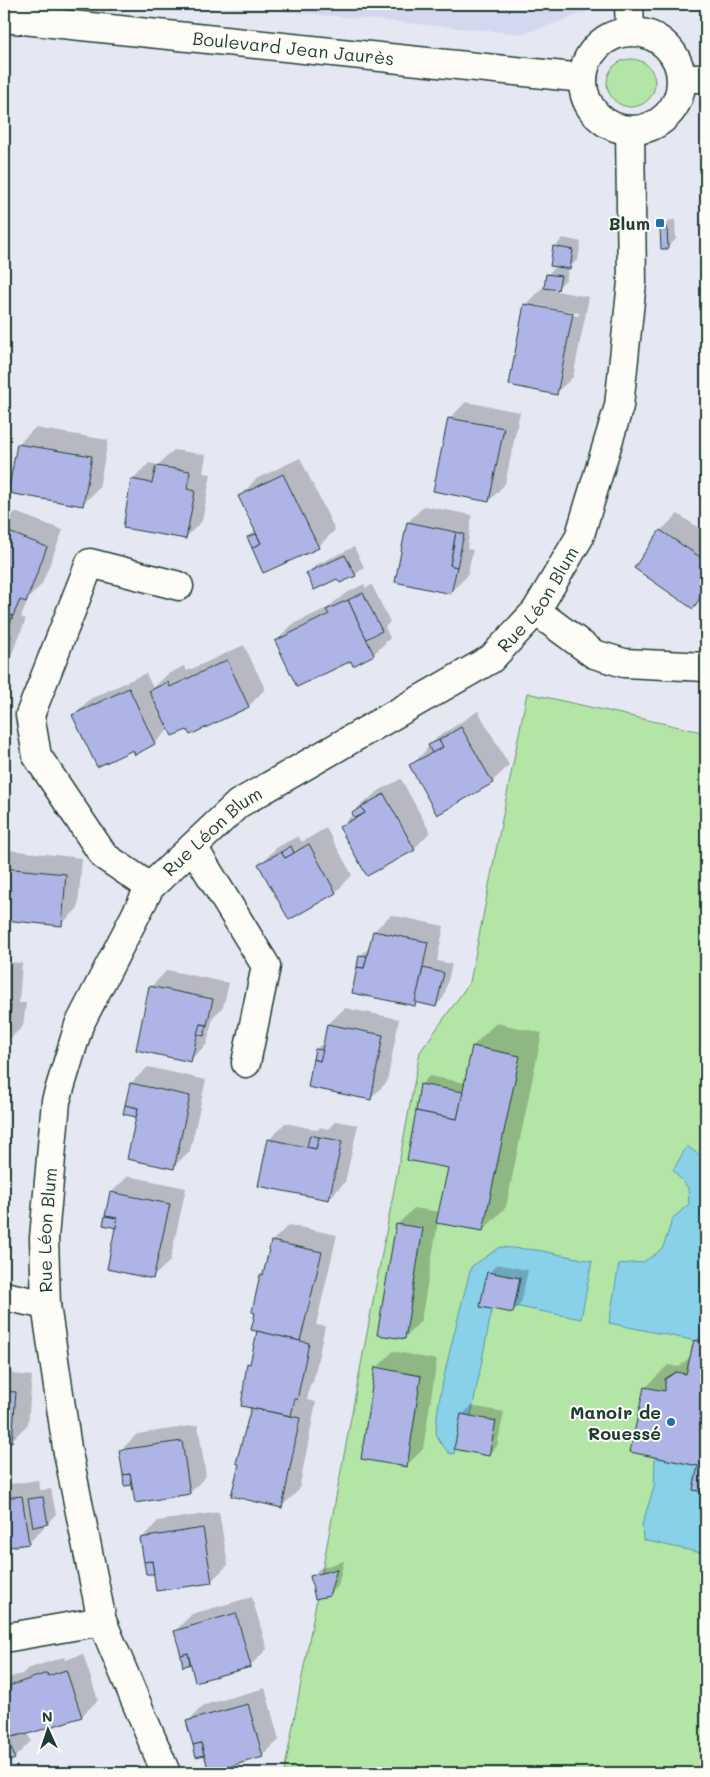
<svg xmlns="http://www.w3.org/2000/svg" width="710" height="1777" font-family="Mali,sans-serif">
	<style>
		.built { fill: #d4d8ee }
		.green { fill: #b3e5a6; stroke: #69916d }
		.water { fill: #88d1e9; stroke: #5e96a1 }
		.shadow { fill: #0003; fill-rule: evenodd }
		.building { fill: #aeb5e6; stroke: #1f3d34 }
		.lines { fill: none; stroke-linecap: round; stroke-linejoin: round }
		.minor-casing { stroke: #1f3d34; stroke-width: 31 }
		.tertiary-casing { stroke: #1f3d34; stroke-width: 31 }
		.secondary-casing { stroke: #1f3d34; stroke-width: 31 }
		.minor { stroke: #fdfcf7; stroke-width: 28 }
		.tertiary { stroke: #fdfcf7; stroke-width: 28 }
		.secondary { stroke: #fdfcf7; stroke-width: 28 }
		.poi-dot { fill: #1f6fb2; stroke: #fdfcf7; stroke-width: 2 }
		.labels { text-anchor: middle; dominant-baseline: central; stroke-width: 4; stroke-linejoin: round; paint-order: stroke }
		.street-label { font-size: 18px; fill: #1f3d34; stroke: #fdfcf7 }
		.poi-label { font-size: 18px; font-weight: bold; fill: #1f3d34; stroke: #fdfcf7; text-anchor: end }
	</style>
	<rect width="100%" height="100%" fill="#e5e7f2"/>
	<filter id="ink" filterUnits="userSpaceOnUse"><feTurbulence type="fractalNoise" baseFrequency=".02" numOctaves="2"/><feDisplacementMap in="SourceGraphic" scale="10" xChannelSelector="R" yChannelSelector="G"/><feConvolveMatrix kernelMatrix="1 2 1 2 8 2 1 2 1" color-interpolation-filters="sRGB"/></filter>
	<g filter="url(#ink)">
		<path class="built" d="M205,4H609L524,34Z"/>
		<g class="green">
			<circle cx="631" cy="83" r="24"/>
			<path d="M527,693L706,733V1773H284L420,1052L470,982Z"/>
		</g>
		<g class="water">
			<path d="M687,1146L706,1160V1343L609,1323L619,1264L643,1262L657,1253L663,1247L673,1218L689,1204L688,1188L673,1170Z"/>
			<path d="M500,1247L537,1250L592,1261L581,1319L514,1306L520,1278L492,1309L471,1416L461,1414L454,1454L449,1453C445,1448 440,1443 437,1437C430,1417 464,1296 471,1267Z"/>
			<path d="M655,1457L698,1466L693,1490L706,1492V1554L643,1540L642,1525L654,1487Z"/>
		</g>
		<g class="shadow">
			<path d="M670,220H675L676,239L667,248L662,229Z"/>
			<path d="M563,238L581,242L578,259L569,268L566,280L557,288L551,287L550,290L589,297L573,377L556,393L525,305L542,288H545L548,274L557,265L555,247ZM536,305L579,313V316L536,308Z"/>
			<path d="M466,402L520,412L505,484L489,501L449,419Z"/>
			<path d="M35,428L108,440L99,488L82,505L18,444Z"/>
			<path d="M174,450L206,455L203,473L211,474L202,521L186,537L132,480L149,463L158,465Z"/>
			<path d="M300,458L335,530L318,547L264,572L248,538L256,530L240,496L256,479Z"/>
			<path d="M424,506L472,515L467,549L473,550L467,576L451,592L408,522Z"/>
			<path d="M15,512L63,530L42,584L29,598L21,617L26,619L4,673V524Z"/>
			<path d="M678,514L706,533V593L692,607L635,568L661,530Z"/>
			<path d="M354,547L364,567L355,575L308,573L316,565Z"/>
			<path d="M364,584L366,588L372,585L390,622L385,627L390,638L374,654L351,659L276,641L293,624L327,608L345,594Z"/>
			<path d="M244,645L265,689L249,706L191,733L188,728H170L155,743L134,749L74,715L90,699L146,673L153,688L168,674L184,666L187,671Z"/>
			<path d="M478,711L509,765L492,782L438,814L411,766L438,737Z"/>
			<path d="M401,779L430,832L414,849L341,827L362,804L380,790Z"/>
			<path d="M326,828L352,875L336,892L290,918L260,865L276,848L298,836L302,842Z"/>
			<path d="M8,850L82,858L78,908L61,925L4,919V854Z"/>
			<path d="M391,915L444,926L437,961L452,964L444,997L436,1006L417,1002L414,1004L353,992L361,955L370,947L374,931Z"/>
			<path d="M4,962L22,963L19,1003H26L23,1026L7,1042H4Z"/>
			<path d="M167,970L229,983L223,1007L213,1017L207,1044L190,1060L151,987Z"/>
			<path d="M345,1008L399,1019L387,1082L370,1099L316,1049L325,1041L328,1024Z"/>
			<path d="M496,1023L542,1033L506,1207L483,1230L438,1222L421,1321L404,1338L397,1225L414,1208L440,1212L449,1167L421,1085L429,1076L466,1083L473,1046Z"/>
			<path d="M148,1067L206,1080L190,1151L173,1167L138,1116L125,1113L131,1083Z"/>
			<path d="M336,1121L358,1125L345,1182L329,1199L269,1140L285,1123L318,1130L320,1127L328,1129Z"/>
			<path d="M128,1176L186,1188L170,1261L153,1277L117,1227L111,1193Z"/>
			<path d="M289,1225L337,1235L316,1325L325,1326L313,1382L310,1385L307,1400L316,1402L299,1490L282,1506L237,1462L252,1407L249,1364L252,1361L259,1330L257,1312L261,1276L265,1271L272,1241Z"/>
			<path d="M497,1264L528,1270L521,1303L513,1312L489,1273Z"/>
			<path d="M706,1330V1491L695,1489L699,1465L645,1388L668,1365L679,1367L692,1355L695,1341Z"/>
			<path d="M393,1351L437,1360L423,1449L406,1466L377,1368Z"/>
			<path d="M4,1371H12V1374L32,1376L28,1424L11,1441L4,1440Z"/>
			<path d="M471,1406L504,1412L497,1446L489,1455L462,1415Z"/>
			<path d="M198,1425L206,1476L190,1493L133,1483L121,1450L137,1434Z"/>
			<path d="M38,1480L40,1490L51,1489L56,1514L29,1543L13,1545L4,1551V1485Z"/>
			<path d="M219,1512L228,1565L211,1581L155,1571L142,1538L158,1521Z"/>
			<path d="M344,1561L338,1586L329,1595L311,1577L320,1568Z"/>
			<path d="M252,1597L267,1649L250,1666L190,1663L175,1631L192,1614Z"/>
			<path d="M83,1654L98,1700L82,1716L28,1733L31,1741L14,1758L4,1761V1685L11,1677L22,1674L27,1669L64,1657L65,1660Z"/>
			<path d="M265,1688L279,1740L262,1756L203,1754L188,1721L204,1705Z"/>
		</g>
		<g class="building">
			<path d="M660,228H667L668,249H661Z"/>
			<path d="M553,246L573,250L570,269L550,266Z"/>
			<path d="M546,274L561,276L558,290L544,288Z"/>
			<path d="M524,304L573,313L557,395L509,385Z"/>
			<path d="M448,418L504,428L489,502L433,491Z"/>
			<path d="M17,444L92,456L83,506L8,493Z"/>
			<path d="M156,466L190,471L187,489L195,491L186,539L123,528L131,479L152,483Z"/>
			<path d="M283,474L319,548L263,573L252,548L261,543L238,496Z"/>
			<path d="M407,522L456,532L450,565L457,567L451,594L395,582Z"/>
			<path d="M4,530L47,547L26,602L20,600L13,616L4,613Z"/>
			<path d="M660,530L706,561V589L693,609L634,568Z"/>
			<path d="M456,532L464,534L457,567L450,565Z"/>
			<path d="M256,534L261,543L252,548L247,537Z"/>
			<path d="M345,555L356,576L340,583L337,579L314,590L306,573Z"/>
			<path d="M363,593L382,631L366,639L348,600Z"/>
			<path d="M348,600L374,655L353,666L351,661L297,687L275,641L329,614L326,610Z"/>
			<path d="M4,613L13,616L6,634L11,636L4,653Z"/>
			<path d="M227,660L249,707L190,735L187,730L172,736L149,691L168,682L170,687Z"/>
			<path d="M129,688L155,744L135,755L133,750L97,767L72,715Z"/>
			<path d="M461,727L493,783L437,815L409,765L443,747L439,740Z"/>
			<path d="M439,740L443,747L432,753L428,745Z"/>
			<path d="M384,794L415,850L367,876L339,827L365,813L361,807Z"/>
			<path d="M361,807L365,813L355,818L352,813Z"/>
			<path d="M309,844L336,893L289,920L258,864L281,852L285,858Z"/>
			<path d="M291,846L294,853L285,858L281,852Z"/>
			<path d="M4,868L66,874L62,926L4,920Z"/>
			<path d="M373,931L428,942L415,1006L352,993L357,967L364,968Z"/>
			<path d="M359,955L367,956L364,968L357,967Z"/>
			<path d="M423,968L444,973L436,1007L415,1002Z"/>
			<path d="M149,986L213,999L207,1025L200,1024L191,1062L136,1050Z"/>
			<path d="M4,1005H11L10,1020L4,1019Z"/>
			<path d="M4,1019L10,1020L7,1044L4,1043Z"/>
			<path d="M200,1024L207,1025L204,1036L197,1034Z"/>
			<path d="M327,1024L383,1035L371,1100L308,1087L313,1059L320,1061Z"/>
			<path d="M472,1046L520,1056L483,1231L436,1223L448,1168L407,1160L416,1111L457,1119Z"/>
			<path d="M315,1049L323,1050L320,1061L313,1059Z"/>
			<path d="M130,1083L190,1096L174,1169L127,1159L138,1108L125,1105Z"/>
			<path d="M420,1084L463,1092L457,1119L416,1111Z"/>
			<path d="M125,1105L138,1108L136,1117L123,1114Z"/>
			<path d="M310,1135L319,1137L316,1149L307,1147Z"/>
			<path d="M319,1137L342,1141L329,1200L258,1186L268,1139L316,1149Z"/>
			<path d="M110,1192L170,1204L153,1279L107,1269L117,1218L105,1216Z"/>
			<path d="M105,1216L117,1218L116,1228L103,1225Z"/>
			<path d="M396,1224L423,1228L405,1339L377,1335Z"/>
			<path d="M271,1241L322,1252L300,1341L251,1330L255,1313L252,1312L260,1275H263Z"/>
			<path d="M487,1272L520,1278L513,1313L480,1307Z"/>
			<path d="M257,1331L309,1343L297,1400L295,1398L291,1416L241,1406L247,1363L250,1364Z"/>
			<path d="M694,1340L706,1343V1492L693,1490L698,1466L630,1452L644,1387L665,1391V1379L676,1372L686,1374Z"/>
			<path d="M375,1367L421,1376L407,1467L361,1459Z"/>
			<path d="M4,1391L16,1392L12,1442L4,1441Z"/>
			<path d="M251,1408L300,1418L282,1508L231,1496L239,1464L236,1463Z"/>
			<path d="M461,1414L496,1421L489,1456L454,1449Z"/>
			<path d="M182,1441L190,1494L135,1503L130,1474L123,1475L119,1450Z"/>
			<path d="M130,1474L132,1485L124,1486L123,1475Z"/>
			<path d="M22,1496L29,1544L9,1547V1551L4,1552V1498Z"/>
			<path d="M43,1497L48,1524L33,1527L28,1499Z"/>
			<path d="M203,1528L212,1583L156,1591L152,1561L144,1562L140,1538Z"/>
			<path d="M152,1561L154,1574H146L144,1562Z"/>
			<path d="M337,1569L329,1596L315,1599L310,1576Z"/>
			<path d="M236,1613L251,1667L195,1682L188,1653L181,1655L174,1631Z"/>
			<path d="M188,1653L190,1664L183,1667L181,1655Z"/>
			<path d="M66,1670L82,1717L25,1735L24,1734L8,1738L4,1725V1690L10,1689L9,1686L47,1673L48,1676Z"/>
			<path d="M248,1704L263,1757L209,1772L201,1743L193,1745L186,1721Z"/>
			<path d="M4,1725L15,1759L4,1763Z"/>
			<path d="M201,1743L204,1755L196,1757L193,1745Z"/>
		</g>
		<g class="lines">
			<g class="minor-casing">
				<g id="minor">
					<path d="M193,847L266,966L246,1063"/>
					<path d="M150,887L104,856L37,756L30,715L90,563L179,586"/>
					<path d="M46,1305L67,1448L102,1621L166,1773"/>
					<path d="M4,1638L102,1621"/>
				</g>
			</g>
			<g class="tertiary-casing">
				<g id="tertiary">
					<path d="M629,4L630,31"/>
					<path d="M536,611L594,654L624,663L706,667"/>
					<path id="s1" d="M4,1296L46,1305L44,1238L56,1101L79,1025L150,887L238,804L491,659L536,611L579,538L619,406L632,282L630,130"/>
				</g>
			</g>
			<g class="secondary-casing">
				<g id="secondary">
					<path id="s2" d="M4,18L583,78"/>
					<circle cx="632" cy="81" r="49"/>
					<path d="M682,78H706"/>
				</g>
			</g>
			<use href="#minor" class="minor"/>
			<use href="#tertiary" class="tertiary"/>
			<use href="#secondary" class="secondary"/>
		</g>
	</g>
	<g class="poi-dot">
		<rect x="655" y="218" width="10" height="10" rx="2.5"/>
		<circle cx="671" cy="1422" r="5"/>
	</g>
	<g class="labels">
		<g class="street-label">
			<text stroke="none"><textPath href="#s2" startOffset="291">Boulevard Jean Jaurès</textPath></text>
			<text stroke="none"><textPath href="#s1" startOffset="971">Rue Léon Blum</textPath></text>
			<text stroke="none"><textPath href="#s1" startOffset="566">Rue Léon Blum</textPath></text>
			<text stroke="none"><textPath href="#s1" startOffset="118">Rue Léon Blum</textPath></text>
		</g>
		<g class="poi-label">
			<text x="650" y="223">Blum</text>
			<text x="661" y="1412">Manoir de<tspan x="661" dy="21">Rouessé</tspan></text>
		</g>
	</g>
	<rect width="710" height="1777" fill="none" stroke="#fdfcf7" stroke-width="20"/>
	<rect x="10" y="10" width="690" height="1757" fill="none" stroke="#1f3d34" stroke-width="2" filter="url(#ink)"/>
	<g transform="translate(48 1730) rotate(357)" stroke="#fdfcf7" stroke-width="4" paint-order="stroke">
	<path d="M0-4L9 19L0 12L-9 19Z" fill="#1f3d34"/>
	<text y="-8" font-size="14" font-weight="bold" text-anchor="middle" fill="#1f3d34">N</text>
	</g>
</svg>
